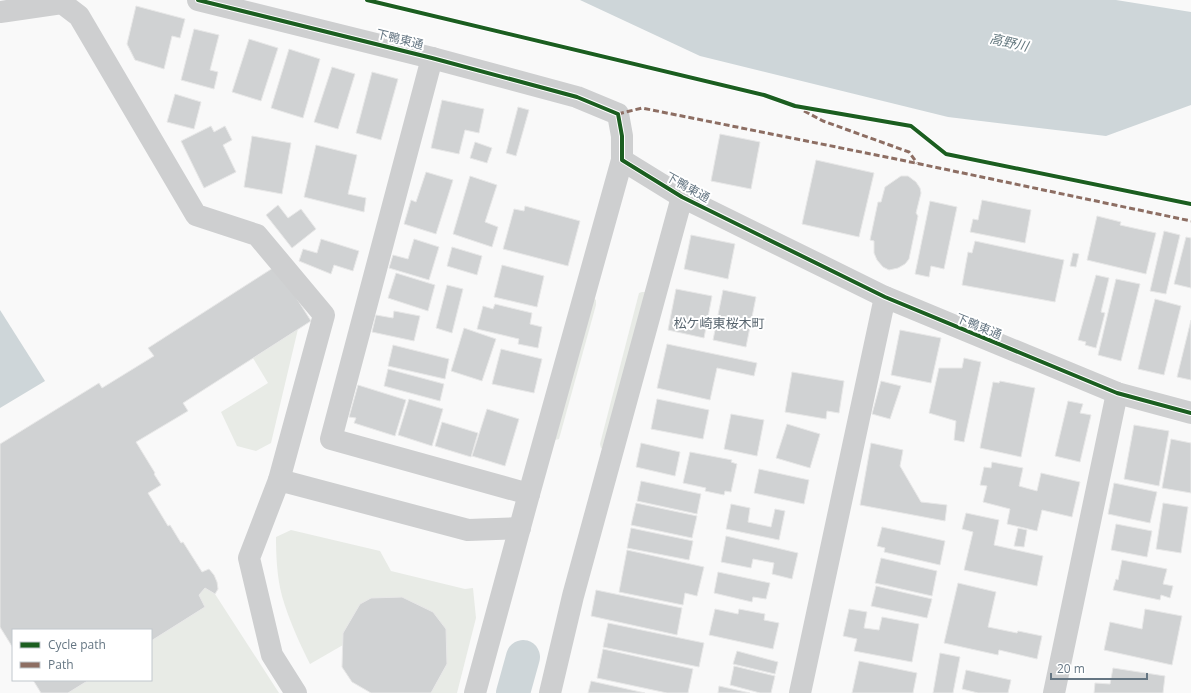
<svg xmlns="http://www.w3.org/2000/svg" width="1191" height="693" font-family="'Open Sans','Noto Sans JP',sans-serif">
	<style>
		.green { fill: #e8ebe6 }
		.water { fill: #ced6d9 }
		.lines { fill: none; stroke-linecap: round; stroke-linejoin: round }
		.canal { stroke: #ced6d9; stroke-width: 34 }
		.building { fill: #d0d2d3; stroke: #e8e8e8 }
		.minor { stroke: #cecfd0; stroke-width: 22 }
		.quiet { stroke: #8d6e63; stroke-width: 3; stroke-dasharray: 6 3; stroke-linecap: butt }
		.cycleway-casing { stroke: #fff; stroke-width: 6 }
		.cycleway { stroke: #1b5e20; stroke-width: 4 }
		.labels { text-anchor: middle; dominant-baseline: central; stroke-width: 4; stroke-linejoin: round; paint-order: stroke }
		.street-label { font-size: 12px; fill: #657683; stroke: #fff }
		.water-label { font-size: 13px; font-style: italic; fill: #60757c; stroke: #fff }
		.neighbourhood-label { font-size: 13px; fill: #57646e; stroke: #fff }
	</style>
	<rect width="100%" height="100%" fill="#f9f9f9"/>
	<g class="green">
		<path d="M642,292H647L605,450L601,448L600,444L639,293Z"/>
		<path d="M593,298L596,300V305L559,439L555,440Z"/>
		<path d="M298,329L271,443L256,451L237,446L221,412L268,383L253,358Z"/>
		<path d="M291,530L380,551L391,571L465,589L473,588L476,618L457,693H431L447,664L402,597L371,598L360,604L343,633V645L310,664C299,642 289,620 282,596C277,577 276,556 276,537Z"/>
		<path d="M205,588L215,594L279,693H68L89,680H151V641L205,607L199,595Z"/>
	</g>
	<g class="water">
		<path d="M580,0H1116L1191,12V105L1106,136L948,117L700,56Z"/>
		<path d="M0,310L45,381L0,408Z"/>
	</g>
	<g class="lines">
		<path class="canal" d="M513,693L523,657"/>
	</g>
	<g class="building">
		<path d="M136,6L185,19L180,38L172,36L164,69L135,60L127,44Z"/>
		<path d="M194,29L219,35L210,70L218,72L214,89L181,80Z"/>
		<path d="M249,39L278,48L261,101L232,92Z"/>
		<path d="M289,49L320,59L303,118L271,108Z"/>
		<path d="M332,67L355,74L338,129L314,122Z"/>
		<path d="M372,72L398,79L381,140L356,133Z"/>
		<path d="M175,94L201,102L194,129L167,122Z"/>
		<path d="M442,100L484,109L479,133L465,130L459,154L431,148Z"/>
		<path d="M518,107L529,110L516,156L506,153Z"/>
		<path d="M211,126L214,132L225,126L232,140L223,145L236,172L204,188L181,141Z"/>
		<path d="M720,134L760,142L751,189L711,181Z"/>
		<path d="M252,136L291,143L282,194L244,187Z"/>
		<path d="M475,142L492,148L487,163L470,158Z"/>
		<path d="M316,145L357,155L348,194L366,198L364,212L304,197Z"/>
		<path d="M816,160L874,173L859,237L802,224Z"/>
		<path d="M426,172L453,180L436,234L404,224L411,200L416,202Z"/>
		<path d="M470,176L497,185L485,222L498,227L492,247L453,234Z"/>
		<path d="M901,176H908L916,182L920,188L921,193L916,213L918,216L909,259L905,264L898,268L889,270L883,267L877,260L874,253V241L870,240L878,202H881L885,187Z"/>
		<path d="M982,200L1031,210L1025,243L970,232L973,219L978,220Z"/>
		<path d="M930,201L957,207L944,269L931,266L929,277L915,274Z"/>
		<path d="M278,205L288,218L301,209L316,229L292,248L266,215Z"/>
		<path d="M525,206L580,221L568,266L503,249L514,209L524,211Z"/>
		<path d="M1097,216L1121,222L1120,225L1156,233L1146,274L1087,260Z"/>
		<path d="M1164,231L1180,235L1166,294L1150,291Z"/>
		<path d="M691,235L735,244L728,279L684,269Z"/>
		<path d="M1186,237L1191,238V288L1174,284Z"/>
		<path d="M321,239L359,251L353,271L334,265L331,274L299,261L303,249L317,253Z"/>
		<path d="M414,239L439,247L429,280L389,268L393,255L408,259Z"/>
		<path d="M975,241L1064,260L1055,302L962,285L968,252L972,253Z"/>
		<path d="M452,247L482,256L477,275L447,266Z"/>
		<path d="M1073,253L1079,254L1076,267L1070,266Z"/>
		<path d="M502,265L544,276L537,307L494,297Z"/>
		<path d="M276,266L311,321L183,403L188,411L136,442L155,473L154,474L161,485L148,493L168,526L170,525L181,543L183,542L202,572L209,569L214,575L217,582L218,589L215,594L205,588L199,595L205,607L151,641V630H13V648L0,627V444L99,383L102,388L154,356L148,348Z"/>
		<path d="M396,273L435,285L428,311L388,298Z"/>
		<path d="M1096,275L1109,278L1101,312L1105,313L1096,348L1085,345L1086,342L1078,340Z"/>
		<path d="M1116,279L1140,284L1121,361L1098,355Z"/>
		<path d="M447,285L463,289L452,333L436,328Z"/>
		<path d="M676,289L712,296L704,338L668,330Z"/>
		<path d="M723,290L756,297L746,347L713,340Z"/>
		<path d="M1155,299L1181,306L1164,375L1138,369Z"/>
		<path d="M495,304L532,313L530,324L542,327L538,348L518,344L519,339L477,329L483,306L493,309Z"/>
		<path d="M394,311L420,316L414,341L372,332L376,315L393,318Z"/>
		<path d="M1191,320V380L1177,377Z"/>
		<path d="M464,328L496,339L482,381L451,371Z"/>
		<path d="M900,330L941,338L931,383L891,375Z"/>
		<path d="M667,344L757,363L754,376L717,368L710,400L657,388Z"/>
		<path d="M393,345L449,359L445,379L388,366Z"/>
		<path d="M501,349L542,359L534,393L492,384Z"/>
		<path d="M964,358L981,362L964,442L954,440L956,421L929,413L939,368H962Z"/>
		<path d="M388,369L444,384L440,401L384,386Z"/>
		<path d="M792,372L844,381L839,413L827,411L826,419L785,412Z"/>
		<path d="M881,381L901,386L890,419L872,414Z"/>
		<path d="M1000,381L1035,388L1021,457L980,448L993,382L999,383Z"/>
		<path d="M358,385L406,400L395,436L354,423L356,418L349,417Z"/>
		<path d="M409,399L443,409L432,446L398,435Z"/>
		<path d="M657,399L709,410L703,439L651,429Z"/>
		<path d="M1068,401L1083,404L1080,413L1091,415L1080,462L1055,456Z"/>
		<path d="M487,409L519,419L505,466L472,456Z"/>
		<path d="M731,414L764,420L757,456L724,449Z"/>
		<path d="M442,422L478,433L471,457L435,446Z"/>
		<path d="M787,424L820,434L810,468L776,458Z"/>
		<path d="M1134,425L1169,431L1159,486L1124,479Z"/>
		<path d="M1171,439L1191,443V493L1162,488Z"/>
		<path d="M641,443L680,452L675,476L636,467Z"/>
		<path d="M871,443L903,450L900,466L921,502L947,505L945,521L860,505Z"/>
		<path d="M690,452L732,460L731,462L737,464L731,492L725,491L724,495L705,491L706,488L683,483Z"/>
		<path d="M992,462L1023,468L1019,486L1026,488L1037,491L1041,473L1080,482L1072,517L1042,510L1037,531L1007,524L1010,509L983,502L987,486L980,485L984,467L991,468Z"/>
		<path d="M759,469L809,480L804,504L754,493Z"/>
		<path d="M641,481L701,494L697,514L637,501Z"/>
		<path d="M1114,483L1157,492L1150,523L1108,514Z"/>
		<path d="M636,503L697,516L692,538L631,525Z"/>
		<path d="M1163,503L1188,507L1181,553L1156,549Z"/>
		<path d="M731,504L750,508L748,522L771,527L775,509L785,511L779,540L726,529Z"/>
		<path d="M966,513L999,520L994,545L1043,556L1037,586L964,570L973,532L962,529Z"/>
		<path d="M1116,524L1152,531L1147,557L1111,550Z"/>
		<path d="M882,527L945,541L940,565L884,552L885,548L877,546Z"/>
		<path d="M631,528L693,541L689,560L627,548Z"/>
		<path d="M1018,528L1027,530L1024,547L1014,546Z"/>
		<path d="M726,536L798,553L792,579L772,574L774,563L753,559L751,568L721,562Z"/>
		<path d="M627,550L704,567L697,596L685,593L683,605L619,592Z"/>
		<path d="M881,558L937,571L932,596L875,583Z"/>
		<path d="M1122,560L1167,569L1163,584L1173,586L1170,598L1161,595L1160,600L1113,590L1116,579L1118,580Z"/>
		<path d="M718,572L770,583L766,599L753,597L752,602L714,593Z"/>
		<path d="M958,583L996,592L988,627L1017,633L1018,631L1042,636L1037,659L999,650L998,655L944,643Z"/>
		<path d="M876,586L932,599L927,618L871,606Z"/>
		<path d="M596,590L682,608L677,635L591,616Z"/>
		<path d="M402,597L433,612L446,629L447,664L431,693H371L352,682L342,667L343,633L360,604L371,598Z"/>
		<path d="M715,609L738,614L739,609L765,614L764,620L779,623L773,649L709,635Z"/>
		<path d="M849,609L867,612L864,628L879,630L882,617L919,624L912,662L854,651L857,639L843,636Z"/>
		<path d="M1145,609L1182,616L1172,665L1104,650L1110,622L1142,629Z"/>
		<path d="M608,623L704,643L699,667L603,647Z"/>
		<path d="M603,649L693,669L688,693H667L597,678Z"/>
		<path d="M737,651L778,662L775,674L733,664Z"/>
		<path d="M940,653L960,657L953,693H933Z"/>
		<path d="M859,661L917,673L913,693H852Z"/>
		<path d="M734,666L775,676L771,693H760L730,685Z"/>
		<path d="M1113,668L1165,676L1163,693H1094L1095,683L1110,684Z"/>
		<path d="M966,670L1011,680L1008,693H978L962,689Z"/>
		<path d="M33,680H89L68,693H41Z"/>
		<path d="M591,681L645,693H588Z"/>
		<path d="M719,686L750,693H718Z"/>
	</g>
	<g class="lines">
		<g class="minor">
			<path d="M198,0L432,58L577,97L618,114L622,136V160L682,197L885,297L1117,393L1191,413"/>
			<path d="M0,12L62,3L79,16L196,215L257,235L324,315L279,480"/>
			<path d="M432,58L331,439L529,494"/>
			<path d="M296,693L272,655L249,558L279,480L468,530L520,528"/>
			<path d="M475,693L529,494L622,160"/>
			<path d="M550,693L573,596L682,197"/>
			<path d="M800,693L885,297"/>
			<path d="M1054,693L1117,393"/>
		</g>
		<g class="quiet">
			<path d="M804,111L823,121L909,152L917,163"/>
			<path d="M618,114L642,108L901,160L1191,221"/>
		</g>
		<g class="cycleway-casing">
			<g id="cycleway">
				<path d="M198,0L432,58L577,97L618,114L622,136V160L682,197L885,297L1117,393L1191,413"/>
				<path d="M367,0L764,95L795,106L911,126L946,154L1191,204"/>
			</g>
		</g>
		<use href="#cycleway" class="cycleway"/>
	</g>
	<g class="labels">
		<g class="street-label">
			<text transform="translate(400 39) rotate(14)">下鴨東通</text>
			<text transform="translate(688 187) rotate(29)">下鴨東通</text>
			<text transform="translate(979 326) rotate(22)">下鴨東通</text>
		</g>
		<g class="water-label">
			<text transform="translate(1009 42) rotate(13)">高野川</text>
		</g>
		<g class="neighbourhood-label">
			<text x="719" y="323">松ケ崎東桜木町</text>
		</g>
	</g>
	<rect x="12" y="629" width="140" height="52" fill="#ffffff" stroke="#c1c8cd"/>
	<rect x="20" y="642" width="20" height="6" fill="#1b5e20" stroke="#c1c8cd"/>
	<text x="48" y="649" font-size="12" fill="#657683">Cycle path</text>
	<rect x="20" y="662" width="20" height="6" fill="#8d6e63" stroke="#c1c8cd"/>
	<text x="48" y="669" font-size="12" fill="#657683">Path</text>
	<path d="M1051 673v6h96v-6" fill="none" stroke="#657683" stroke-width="2"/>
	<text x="1057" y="673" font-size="12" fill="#657683" stroke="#ffffff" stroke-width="3" paint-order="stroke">20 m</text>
</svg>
